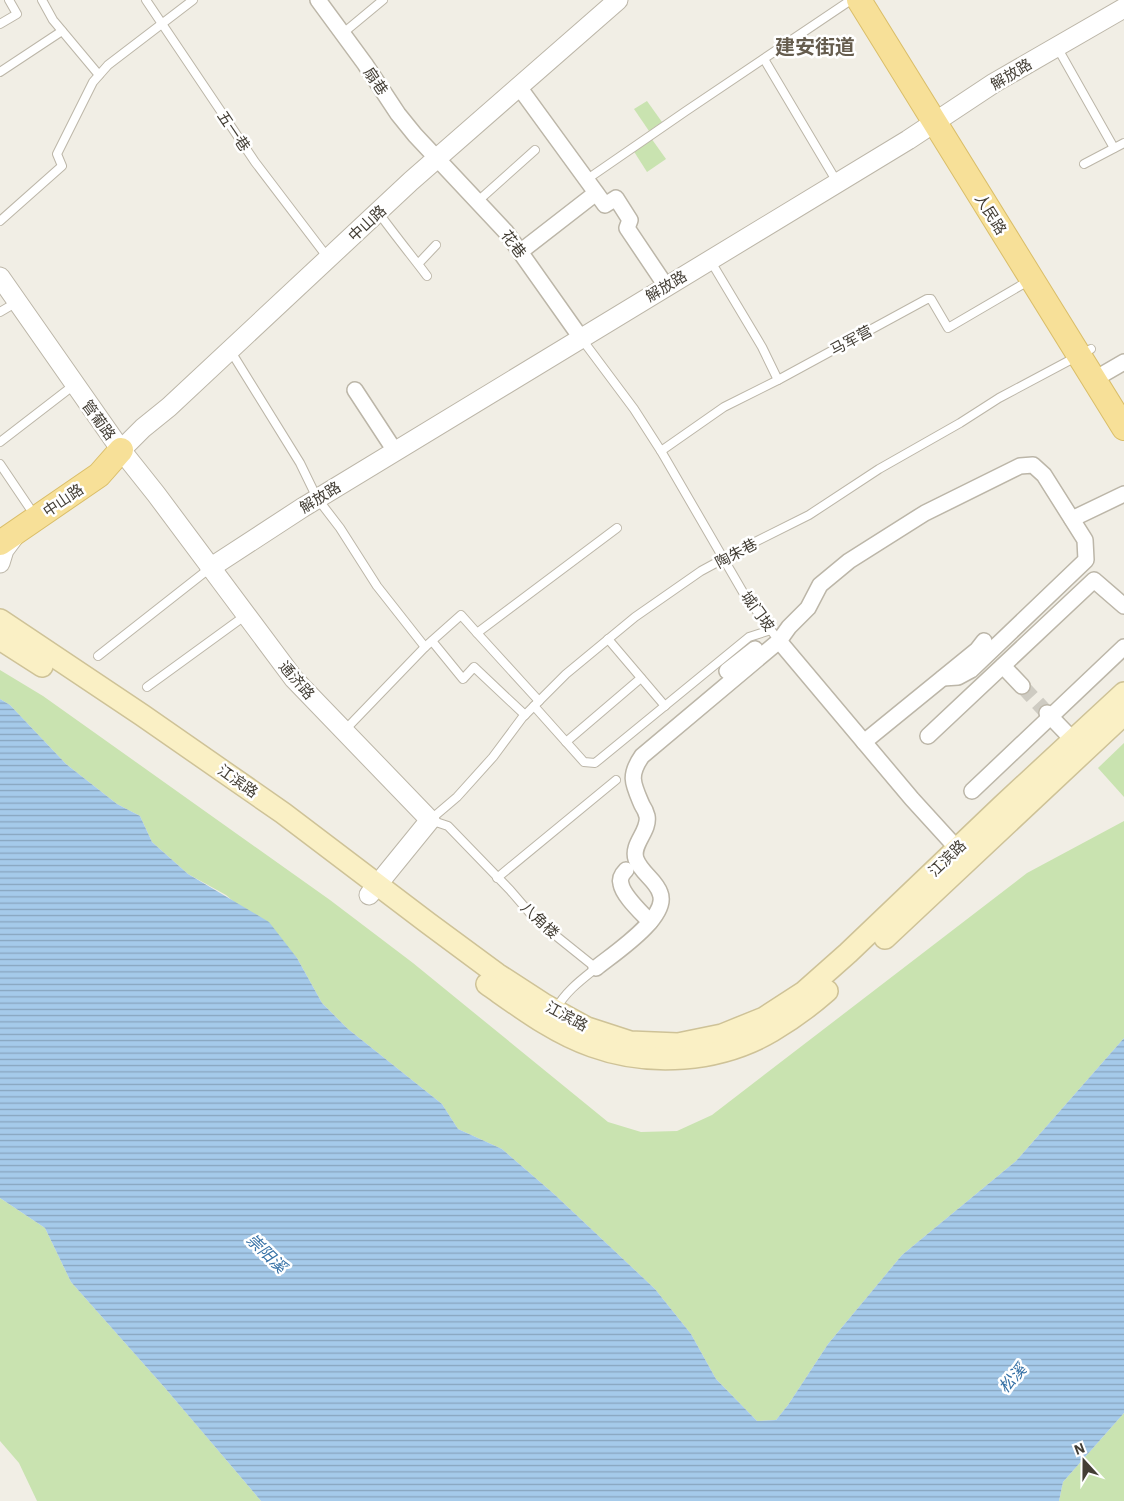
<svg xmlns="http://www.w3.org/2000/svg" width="1124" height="1501" font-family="'IBM Plex Sans','Noto Sans SC',sans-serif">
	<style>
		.green { fill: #c9e3b0 }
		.water { fill: url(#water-rules) }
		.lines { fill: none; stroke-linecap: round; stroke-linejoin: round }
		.minor-tunnel { stroke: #cecbc2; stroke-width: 15; stroke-dasharray: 15 8; stroke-linecap: butt }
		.service-casing { stroke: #bcb6a8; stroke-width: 10 }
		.minor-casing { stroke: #bcb6a8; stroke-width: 18 }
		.tertiary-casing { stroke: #bcb6a8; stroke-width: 21 }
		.secondary-casing { stroke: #cec297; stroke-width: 24 }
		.primary-casing { stroke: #dabe69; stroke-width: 26 }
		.service { stroke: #fff; stroke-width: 8 }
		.minor { stroke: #fff; stroke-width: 15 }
		.tertiary { stroke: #fff; stroke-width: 19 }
		.secondary { stroke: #faf0c5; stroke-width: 21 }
		.primary { stroke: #f7e098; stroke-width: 24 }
		.labels { text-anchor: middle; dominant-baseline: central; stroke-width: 5; stroke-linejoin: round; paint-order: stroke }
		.street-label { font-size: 15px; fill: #433e35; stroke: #fff }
		.water-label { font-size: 16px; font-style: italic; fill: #3671a6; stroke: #fff }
		.district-label { font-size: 20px; font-weight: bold; fill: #655c4d; stroke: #fff }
	</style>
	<defs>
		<pattern id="water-rules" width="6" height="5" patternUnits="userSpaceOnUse" patternTransform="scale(1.25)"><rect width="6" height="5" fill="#a5caea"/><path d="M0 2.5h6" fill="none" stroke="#88a5be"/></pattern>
	</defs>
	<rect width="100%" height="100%" fill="#f1eee5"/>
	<g class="green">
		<path d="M647,101L662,122L649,131L634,109Z"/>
		<path d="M651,138L666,159L647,172L633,150Z"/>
		<path d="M0,670L43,696L330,900L413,963L608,1122L641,1132L677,1131L712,1115L1027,873L1124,821V1038L1016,1161L902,1255L828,1344L788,1405L776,1420L757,1421L716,1379L691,1334L655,1289L554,1194L502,1149L458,1129L442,1104L348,1029L322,1003L297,958L226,895L188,874L152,842L140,816L117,804L66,764L10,705L0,699Z"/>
		<path d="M1124,743V797L1098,768Z"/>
		<path d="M0,1198L45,1228L71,1282L165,1388L261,1501H37L19,1463L0,1441Z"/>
		<path d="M1124,1413V1501H1059L1063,1482Z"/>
	</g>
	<path class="water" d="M0,699L10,705L66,764L117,804L140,816L152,842L188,874L269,922L297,958L322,1003L348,1029L442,1104L458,1129L502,1149L554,1194L655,1289L691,1334L716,1379L757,1421L776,1420L788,1405L828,1344L902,1255L1016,1161L1124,1038V1413L1063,1482L1059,1501H261L165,1388L71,1282L45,1228L0,1198Z"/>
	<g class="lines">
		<path class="minor-tunnel" d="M1022,686L1047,713"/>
		<g class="service-casing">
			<g id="service">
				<path d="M42,0L53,20L99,75"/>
				<path d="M146,0L255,162L328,258"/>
				<path d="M0,24L17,14L9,0"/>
				<path d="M342,34L383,0"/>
				<path d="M1057,47L1114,148"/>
				<path d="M764,59L837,182"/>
				<path d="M0,72L62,31"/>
				<path d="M1084,164L1124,143"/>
				<path d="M586,180L686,111L851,0"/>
				<path d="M478,201L535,150"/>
				<path d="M378,212C394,234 411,255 427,276L418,264L436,245"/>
				<path d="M0,221L62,166L57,154L93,82L108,65L193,0"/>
				<path d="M710,260L762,347L778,380"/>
				<path d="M0,312L17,302"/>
				<path d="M581,338L634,409L661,451L744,594L779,641"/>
				<path d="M230,350L300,463L317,498L340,528L377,586L425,647"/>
				<path d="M0,442L74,385"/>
				<path d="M661,451L724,407L778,380L927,299H931L948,328L1030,280"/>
				<path d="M0,464L29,507"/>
				<path d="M608,639L665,706"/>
				<path d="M432,641L463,679L474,667L525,715"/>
				<path d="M98,656L210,568"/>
				<path d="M147,687L246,615"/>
				<path d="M539,701L477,633L617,528"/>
				<path d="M534,706L584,762L595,763L749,637L771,630"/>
				<path d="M344,731L425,647L461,615L477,633"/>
				<path d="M566,742L641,678"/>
				<path d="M430,820L457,797L493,757L522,718L566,674L635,617L701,571L749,545L809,515L879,469L960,423L999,398L1091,349"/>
				<path d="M430,820L448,826L510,890L535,919L596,968C581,980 565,992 556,1009"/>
				<path d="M497,878L616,780"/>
			</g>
		</g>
		<g class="minor-casing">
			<g id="minor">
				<path d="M318,0L365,64L398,114L415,135L506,232L581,338"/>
				<path d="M519,87L605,205L616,198L630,220L627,228L666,286"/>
				<path d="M520,252L596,193"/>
				<path d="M1093,380L1124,362"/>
				<path d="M355,390L395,451"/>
				<path d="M1072,519L1124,494"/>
				<path d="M779,641L912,799L964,856"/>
				<path d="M1003,666L1022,686"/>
				<path d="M727,671L755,649"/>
				<path d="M1047,713L1073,740"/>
				<path d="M928,736L1094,580L1124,606"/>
				<path d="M864,742L977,650L984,641"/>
				<path d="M972,791L1124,647"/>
				<path d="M626,870C622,874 619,878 621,884C623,896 642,913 650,922"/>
				<path d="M596,968C613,954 670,917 660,893C656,880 641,873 636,859C631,844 650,831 647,816C646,812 644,808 642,805C633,784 628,776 642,756L779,641L789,627L808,608L820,585L849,561L925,513L1020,466L1033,465L1044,475L1085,540L1086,560L971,670L958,677L943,678"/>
			</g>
		</g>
		<g class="tertiary-casing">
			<g id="tertiary">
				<path d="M0,277L121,450L156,494L294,679L430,820L369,895"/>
				<path d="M121,450L143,428L169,407L411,181L618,0"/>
				<path d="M0,563L4,550L16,534"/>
				<path d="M210,568L302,508L908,140L994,83L1124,8"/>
			</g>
		</g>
		<g class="secondary-casing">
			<g id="secondary">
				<path d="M0,620L142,715L283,813L428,923L497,974L545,1005L587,1028L630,1042L678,1044L722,1035L764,1018L804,992L848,953L1002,806L1124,693"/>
				<path d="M0,639L42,666"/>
				<path d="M885,938L1124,714"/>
				<path d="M487,984C520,1007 554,1033 592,1046C650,1067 719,1062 772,1031C792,1019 810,1006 827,991"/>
			</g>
		</g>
		<g class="primary-casing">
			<g id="primary">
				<path d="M859,0L1124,428"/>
				<path d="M0,543L99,475L121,450"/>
			</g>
		</g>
		<use href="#service" class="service"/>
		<use href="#minor" class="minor"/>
		<use href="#tertiary" class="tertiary"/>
		<use href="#secondary" class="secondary"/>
		<use href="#primary" class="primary"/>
	</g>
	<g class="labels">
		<g class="street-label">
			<text transform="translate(1011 74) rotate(-31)">解放路</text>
			<text transform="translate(376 81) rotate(56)">扇巷</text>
			<text transform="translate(234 131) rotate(56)">五一巷</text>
			<text transform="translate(991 214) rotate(58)">人民路</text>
			<text transform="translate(367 223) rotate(-43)">中山路</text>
			<text transform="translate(514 244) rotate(53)">花巷</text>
			<text transform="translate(666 286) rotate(-31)">解放路</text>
			<text transform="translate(851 340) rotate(-28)">马军营</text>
			<text transform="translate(99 420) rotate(54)">管葡路</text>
			<text transform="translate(320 497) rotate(-32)">解放路</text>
			<text transform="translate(63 500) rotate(-34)">中山路</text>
			<text transform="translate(736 553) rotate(-28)">陶朱巷</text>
			<text transform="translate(758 611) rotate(54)">城门坡</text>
			<text transform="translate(297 680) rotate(49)">通济路</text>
			<text transform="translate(238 781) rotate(35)">江滨路</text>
			<text transform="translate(947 858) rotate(-44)">江滨路</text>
			<text transform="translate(540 920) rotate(43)">八角楼</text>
			<text transform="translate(567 1016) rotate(28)">江滨路</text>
		</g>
		<g class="water-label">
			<text transform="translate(267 1253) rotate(44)">崇阳溪</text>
			<text transform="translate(1012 1378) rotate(-48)">松溪</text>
		</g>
		<g class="district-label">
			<text x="815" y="46">建安街道</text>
		</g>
	</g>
	<g transform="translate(1084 1461) rotate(339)" stroke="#ffffff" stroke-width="4" paint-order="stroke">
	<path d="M0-4L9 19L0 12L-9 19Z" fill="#433e35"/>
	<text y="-8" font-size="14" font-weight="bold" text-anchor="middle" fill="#433e35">N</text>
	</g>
</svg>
